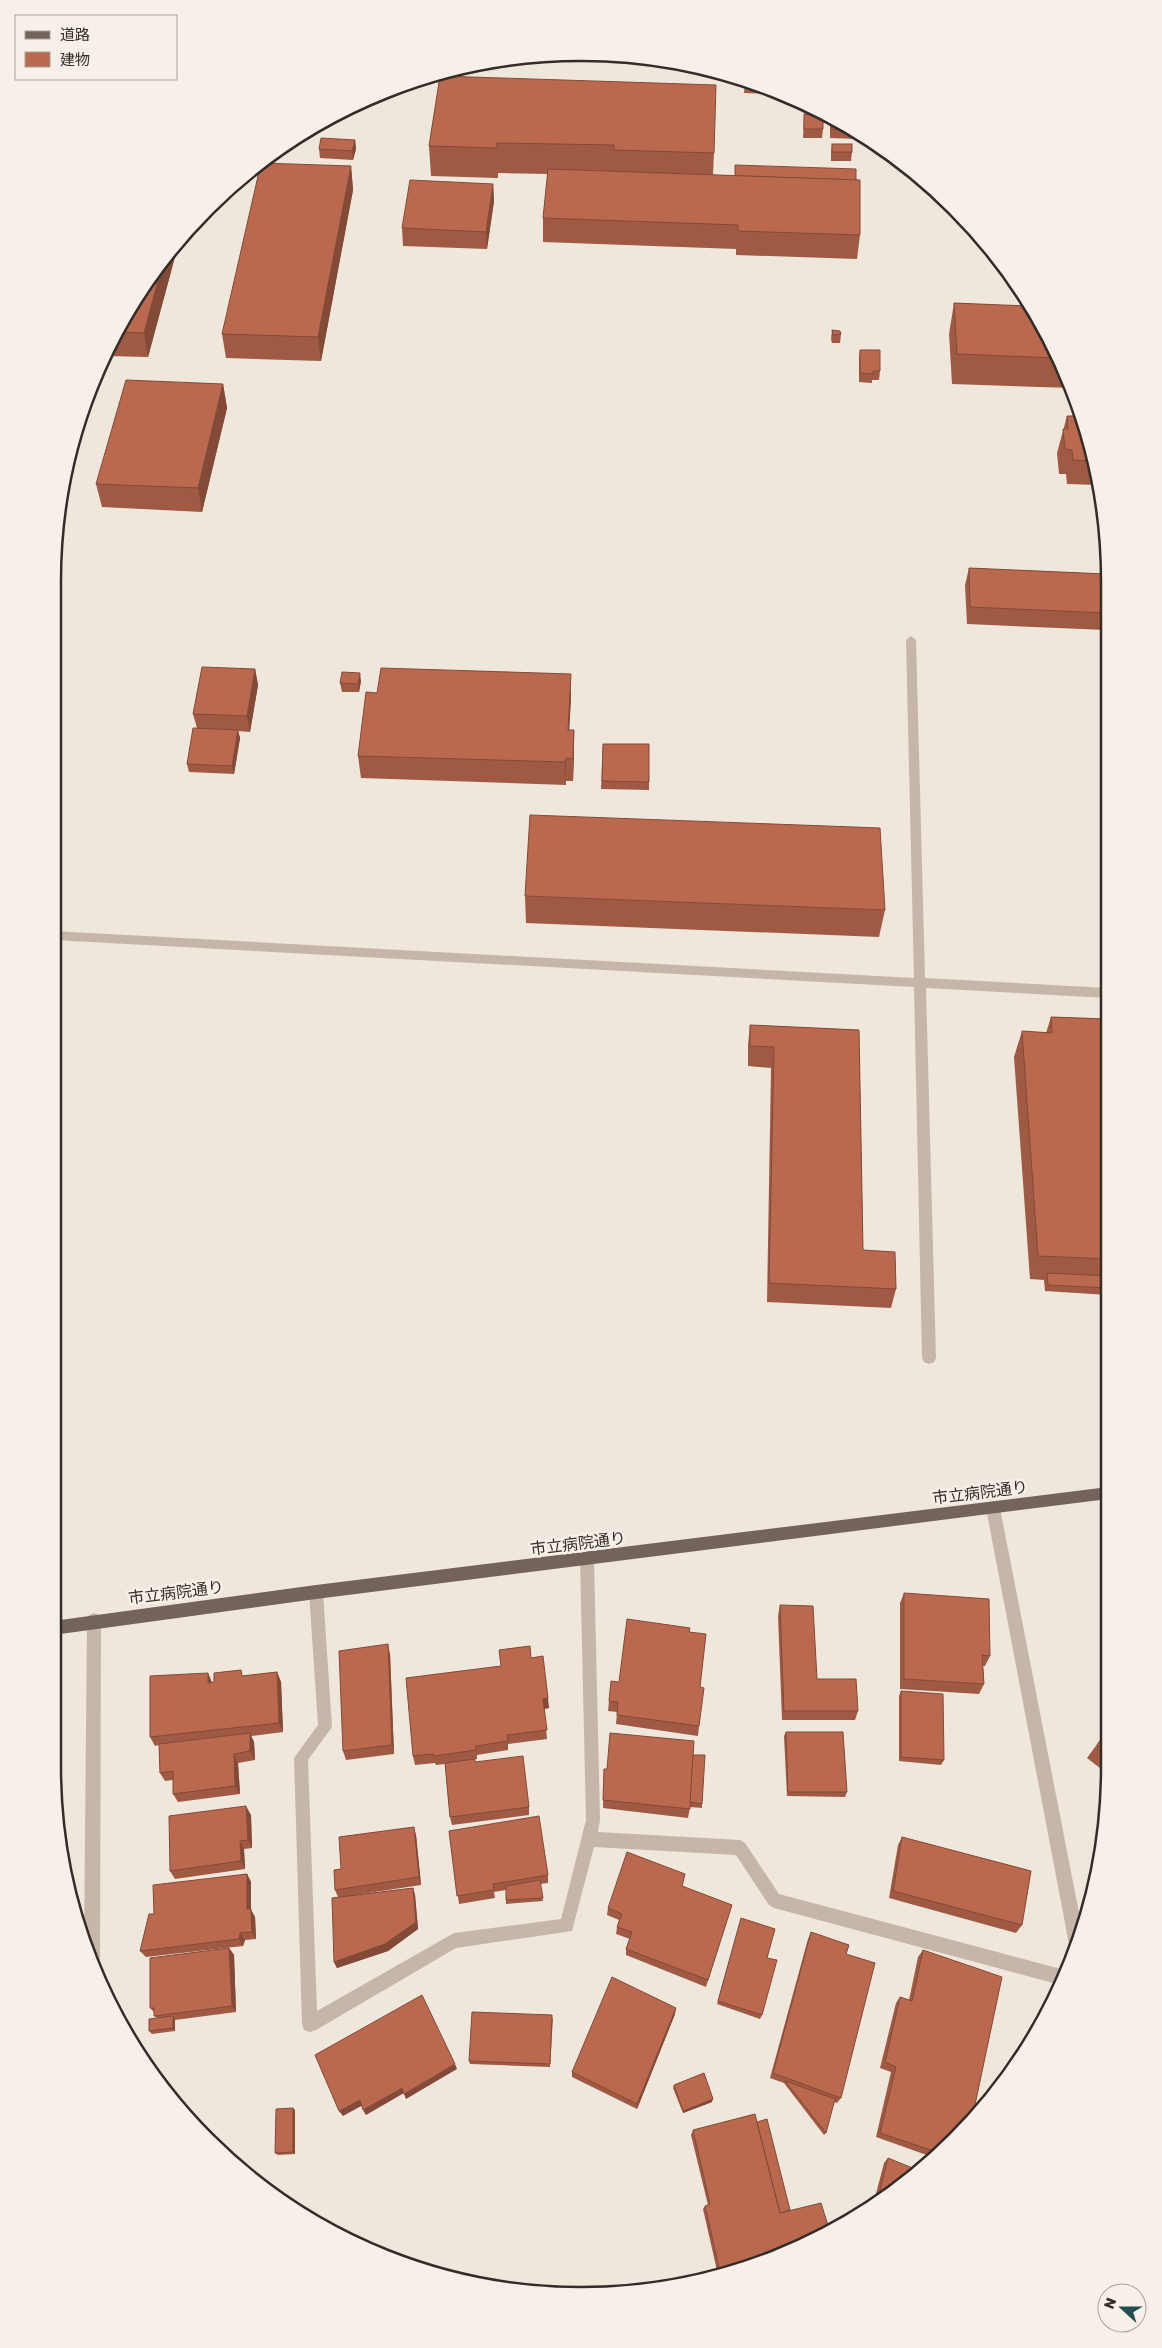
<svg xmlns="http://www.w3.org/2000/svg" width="1162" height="2348" font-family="'Golos Text','Noto Sans JP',sans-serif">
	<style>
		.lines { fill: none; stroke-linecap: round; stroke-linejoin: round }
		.minor { fill: #c6b6a9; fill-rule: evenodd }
		.major { fill: #74635b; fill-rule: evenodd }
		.wall { fill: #a05a44 }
		.shaded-wall { fill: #824a37 }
		.building { fill: #ba694f; stroke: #824a37 }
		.labels { text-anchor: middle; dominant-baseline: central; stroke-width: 5; stroke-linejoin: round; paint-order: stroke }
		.street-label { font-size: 16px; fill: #342c28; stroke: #f7f0e8 }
		.rim { fill: none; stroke: #342c28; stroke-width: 2.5 }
	</style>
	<rect width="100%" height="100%" fill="#efe6dc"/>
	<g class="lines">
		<g class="minor">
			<path d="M911,636L916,640L925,978L1107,988V998L926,988L936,1358L934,1362L929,1364L924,1362L922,1358L914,987L53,940V931L914,978L906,640Z"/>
			<path d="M993,1502L998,1503L1000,1508L1082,1928L1075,1951L1072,1949L1069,1944L986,1508L988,1503Z"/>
			<path d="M587,1552L592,1554L594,1559L600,1820L598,1832L740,1840L745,1843L779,1894L1065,1970L1068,1972L1061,1985L774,1908L769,1905L736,1855L594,1847L572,1931L456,1948L316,2030L310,2032L304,2030L302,2024L294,1758L318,1725L309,1592L311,1587L316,1585L321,1587L323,1592L332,1727L308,1760L317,2011L454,1933L561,1919L586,1820L580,1559L582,1554Z"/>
			<path d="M94,1613L99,1615L101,1620L100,1962L95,1969L84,1945L87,1620L89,1615Z"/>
		</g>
		<path class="major" d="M1108,1487V1499L316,1599L53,1635V1621L316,1585Z"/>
	</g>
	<g class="wall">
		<path d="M440,76L714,153L713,175L856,180L860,235L857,259L736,255V249L543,242V218L548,174L498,173V178L431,176L429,146Z"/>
		<path d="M745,81L768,88L767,94L744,93Z"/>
		<path d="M804,114L823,129L822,138H803Z"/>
		<path d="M830,120L860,137L859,139L830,138Z"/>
		<path d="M355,140L356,149L353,160L320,158L319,149Z"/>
		<path d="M832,144L852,152L851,161H831V153Z"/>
		<path d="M351,166L353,190L321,361L226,358L222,334Z"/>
		<path d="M493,184L494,201L487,249L403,246L402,228Z"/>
		<path d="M179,242L148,357L105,356L142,287Z"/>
		<path d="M954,303L1027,306L1069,379L1072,388L952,384L949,334Z"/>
		<path d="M832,330L841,334L840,343H832L831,339Z"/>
		<path d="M860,350L880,371L879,380H872V383L859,382V358Z"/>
		<path d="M223,384L227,408L202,512L102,507L96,484Z"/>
		<path d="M1078,413H1079L1098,485L1067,484L1066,474H1059L1057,453L1067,416H1077Z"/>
		<path d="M969,568L1105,574V630L967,624L965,585Z"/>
		<path d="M255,669L258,685L250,732L238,731L240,738L234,774L189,772L187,764L197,728L193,714Z"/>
		<path d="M361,681L359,692H342L340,683Z"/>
		<path d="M571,697L569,730H574V753L573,781H566V785L361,778L358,756Z"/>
		<path d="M603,744H649V790L601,789Z"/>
		<path d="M525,896L885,910L879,937L526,923Z"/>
		<path d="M1051,1017L1107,1019L1108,1295L1045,1291L1044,1280L1030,1279L1014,1057L1022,1031L1046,1033Z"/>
		<path d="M750,1025L859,1030L863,1250L896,1289L891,1308L767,1302L771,1068L748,1066V1045Z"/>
		<path d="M904,1593L990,1656L985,1666H983L984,1684L979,1694L900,1689V1603Z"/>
		<path d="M780,1605L817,1679L858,1711L855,1720H782L778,1616Z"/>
		<path d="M689,1632L700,1687L699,1726L698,1736L616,1724L617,1712L608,1711L609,1701L619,1682Z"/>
		<path d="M390,1654L394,1754L346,1760L343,1751Z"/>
		<path d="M531,1658L549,1708L544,1709L547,1739L508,1744V1750L477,1755V1759H475V1762L529,1807V1815L452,1825L450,1817L445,1764L436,1765L435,1763L415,1765L413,1756L501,1666Z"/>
		<path d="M277,1672L281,1682L283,1732L251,1736L254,1742L255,1760L238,1763L240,1794L178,1802L173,1794V1780L165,1781L160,1773L159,1745L155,1746L150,1737L208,1673L212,1683L244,1676Z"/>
		<path d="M901,1691L944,1760L941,1765L899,1761V1696Z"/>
		<path d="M1109,1728L1110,1767L1109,1775L1087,1758Z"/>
		<path d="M786,1732L847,1792L845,1797L787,1796L784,1736Z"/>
		<path d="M693,1755L702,1804V1808L690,1807L688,1818L603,1808L604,1769H607Z"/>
		<path d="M251,1815L252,1848L244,1849L245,1869L175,1879L170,1871Z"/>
		<path d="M449,1831L548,1875V1883L540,1884L543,1901L506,1904V1890L494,1892L495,1898L459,1904Z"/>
		<path d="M416,1835L421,1885L355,1895L413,1888L415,1895L418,1929L388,1951L337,1968L334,1962L338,1897L335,1890L341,1869Z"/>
		<path d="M902,1837L1022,1925L1016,1933L889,1898L898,1845Z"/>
		<path d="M247,1874L251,1882V1910L255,1917L256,1939L245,1940L243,1946L146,1957L140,1951L154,1914Z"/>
		<path d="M682,1886L732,1905L706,1987L626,1955V1949L630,1939L616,1934L617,1927L619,1920L607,1915L608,1908Z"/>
		<path d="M741,1918L767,1958L762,2015L760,2019L717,2004Z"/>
		<path d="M811,1932L846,1954L841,2098L837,2103L834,2102L826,2133L824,2135L784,2083L770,2078L808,1939Z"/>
		<path d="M229,1948L234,1955L236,2012L175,2020V2031L152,2034L149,2031L157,2018L154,2016V2012L150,2008Z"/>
		<path d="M923,1950L955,2140L935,2158L876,2137L891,2072L880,2068L896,2003L900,1997L909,2000L918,1957Z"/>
		<path d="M675,2014L637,2109L572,2077V2072Z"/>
		<path d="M553,2018L550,2067L470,2064L469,2061Z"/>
		<path d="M674,2085L712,2102L683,2113L673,2088Z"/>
		<path d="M295,2110V2154L278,2155L275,2153Z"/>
		<path d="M757,2122L790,2210L815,2241L753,2266L718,2275L703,2209L705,2206L708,2205L691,2135L693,2130Z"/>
		<path d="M888,2158L902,2186L873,2205L884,2163Z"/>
	</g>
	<g class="shaded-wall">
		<path d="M355,140L356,149L353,160L352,151Z"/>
		<path d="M351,166L353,190L321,361L318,337Z"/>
		<path d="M493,184L494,201L487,249L486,232Z"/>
		<path d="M179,242L148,357L144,333L163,262Z"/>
		<path d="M223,384L227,408L202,512L198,488Z"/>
		<path d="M255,669L258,685L250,732L247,716Z"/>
		<path d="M360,673L361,681L359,692L358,684Z"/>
		<path d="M571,674V697L568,753V730Z"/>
		<path d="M238,730L240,738L234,774L232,766Z"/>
		<path d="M574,730V753L573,781V759Z"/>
		<path d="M566,758V785L565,762Z"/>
		<path d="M388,1644L390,1654L394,1754L392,1745Z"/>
		<path d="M277,1672L281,1682L283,1732L279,1723Z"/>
		<path d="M208,1673L212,1683H208Z"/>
		<path d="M548,1698L549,1708L543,1709V1699Z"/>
		<path d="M250,1733L254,1742L255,1760L250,1751Z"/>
		<path d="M234,1754L238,1763L240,1794L235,1786Z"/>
		<path d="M246,1806L251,1815L252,1848L248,1840Z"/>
		<path d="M414,1827L416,1835L421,1885L419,1877Z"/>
		<path d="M240,1841L244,1849L245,1869L241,1861Z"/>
		<path d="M247,1874L251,1882V1910L255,1917L256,1939L252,1932L247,1909Z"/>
		<path d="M413,1888L415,1895L418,1929L388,1951L337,1968L334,1962Z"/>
		<path d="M240,1933L245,1940L243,1946L239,1939Z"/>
		<path d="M229,1948L234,1955L236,2012L232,2006Z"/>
		<path d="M676,2008L675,2014L637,2109V2104Z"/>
		<path d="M173,2016L175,2020V2031L173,2028Z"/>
		<path d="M455,2064L457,2069L406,2099L404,2094Z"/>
		<path d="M402,2088L404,2093L366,2115L363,2110Z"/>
		<path d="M713,2099L712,2102L683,2113V2111Z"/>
		<path d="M360,2100L363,2105L343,2116L339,2111Z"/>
		<path d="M293,2108L295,2110V2154L293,2152Z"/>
		<path d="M756,2263L753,2266L718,2275L720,2272Z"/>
	</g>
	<g class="building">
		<path d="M440,76L716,85L714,153L614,150V145L497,143V148L429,146Z"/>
		<path d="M745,81L756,84H744Z"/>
		<path d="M804,114H821L823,116V129H804Z"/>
		<path d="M831,121L848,130L831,129Z"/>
		<path d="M321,138L355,140L352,151L319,149Z"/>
		<rect x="832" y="144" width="20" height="8"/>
		<path d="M261,163L351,166L318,337L222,334Z"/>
		<path d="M735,165L856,169V180L735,176Z"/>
		<path d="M548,169L860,180V235L738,231V225L543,218Z"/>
		<path d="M410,180L493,184L486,232L402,228Z"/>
		<path d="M163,262L144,333L118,332L142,287Z"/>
		<path d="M954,303L1027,306L1057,358L957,354Z"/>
		<path d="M832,330L840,331L841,334L833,335Z"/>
		<path d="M860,350H880V371H873V374L860,373Z"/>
		<path d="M126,380L223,384L198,488L96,484Z"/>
		<path d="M1078,413H1079L1091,461L1073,460L1072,450L1065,449L1063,429H1068L1067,416H1078Z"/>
		<path d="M969,568L1105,574V613L970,607Z"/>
		<path d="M202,667L255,669L247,716L193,714Z"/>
		<path d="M381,668L571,674L568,730H574L573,759L566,758L565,762L358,756L366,692L377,693Z"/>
		<path d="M342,672L360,673L358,684L340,683Z"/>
		<path d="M193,728L238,730L232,766L187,764Z"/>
		<path d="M603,744H649V782L602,781Z"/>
		<path d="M530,815L880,828L885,910L525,896Z"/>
		<path d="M1051,1017L1107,1019L1108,1259L1038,1256L1022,1031L1052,1033Z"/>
		<path d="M750,1025L859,1030L863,1250L895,1252L896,1289L769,1283L774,1047L750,1046Z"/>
		<path d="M1047,1273L1108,1276V1288L1048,1285Z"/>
		<path d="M904,1593L989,1599L990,1656L982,1655L984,1684L904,1679Z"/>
		<path d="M780,1605L813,1606L817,1679H856L858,1711H784Z"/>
		<path d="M627,1619L690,1628L689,1632L706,1634L700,1687L704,1688L699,1726L617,1715L618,1702L609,1701L611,1681L619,1682Z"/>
		<path d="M388,1644L392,1745L343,1751L339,1651Z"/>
		<path d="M530,1646L531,1658L543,1656L548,1698L543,1699L547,1730L507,1735L508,1741L476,1746V1750L434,1756L433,1754L413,1756L406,1678L501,1666L499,1650Z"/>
		<path d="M241,1670L242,1676L277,1672L279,1723L150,1737V1676L208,1673V1683L214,1682V1673Z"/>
		<path d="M901,1691L943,1694L944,1760L901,1757Z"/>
		<path d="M1109,1728V1755L1097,1745Z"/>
		<path d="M786,1732H843L847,1792H788Z"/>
		<path d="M250,1733V1751L234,1754L235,1786L173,1794V1771L160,1773L159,1744Z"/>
		<path d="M610,1733L694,1741L690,1809L603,1800L604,1769H607Z"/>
		<path d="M693,1755H705L702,1804L690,1802Z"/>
		<path d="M523,1756L529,1807L450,1817L445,1763L475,1759V1762Z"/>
		<path d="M246,1806L248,1840L240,1841L241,1861L170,1871L169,1816Z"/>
		<path d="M539,1816L548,1875L493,1884L494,1890L457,1896L449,1831Z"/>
		<path d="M414,1827L419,1877L335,1890L334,1870L341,1869L339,1837Z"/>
		<path d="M902,1837L1031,1871L1022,1925L893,1891Z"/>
		<path d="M627,1852L685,1874L682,1886L732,1905L708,1980L626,1949L632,1932L617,1927L622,1914L608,1908Z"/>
		<path d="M247,1874V1909H251L252,1932L240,1933L239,1939L140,1951L149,1914H154L153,1885Z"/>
		<path d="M540,1880L543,1898L506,1900V1886Z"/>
		<path d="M413,1888L416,1922L385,1944L334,1962L332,1898Z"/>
		<path d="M741,1918L775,1929L767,1958L777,1960L762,2015L718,2001Z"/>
		<path d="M811,1932L849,1945L846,1954L875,1963L841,2098L773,2073Z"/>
		<path d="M229,1948L232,2006L154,2016V2008H150V1958Z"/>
		<path d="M923,1950L1002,1977L972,2119L955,2140L940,2153L880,2133L896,2067L885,2062L900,1997L912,2001Z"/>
		<path d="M612,1977L676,2008L637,2104L572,2072Z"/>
		<path d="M422,1995L455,2064L404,2094L402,2088L363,2110L360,2100L339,2111L315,2055Z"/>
		<path d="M472,2012L552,2015L550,2064L469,2061Z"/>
		<path d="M173,2016V2028L149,2031V2019Z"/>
		<path d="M704,2073L713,2099L683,2111L674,2085Z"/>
		<path d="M785,2081L835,2099L826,2133Z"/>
		<path d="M293,2108V2152L275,2153L276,2109Z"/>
		<path d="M755,2114L780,2213L821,2203L830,2232L815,2241L756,2265V2263L720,2272L705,2206L710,2204L693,2130Z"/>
		<path d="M767,2119L790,2210L780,2213L757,2122Z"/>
		<path d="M888,2158L920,2171L902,2186L877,2202Z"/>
	</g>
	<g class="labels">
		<g class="street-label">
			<text transform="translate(980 1492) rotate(-7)">市立病院通り</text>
			<text transform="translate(578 1543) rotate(-7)">市立病院通り</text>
			<text transform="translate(176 1592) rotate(-7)">市立病院通り</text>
		</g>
	</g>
	<path d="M0 0H1162V2348H0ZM581 61H581A520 520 0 0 1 1101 581V1767A520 520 0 0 1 581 2287H581A520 520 0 0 1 61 1767V581A520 520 0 0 1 581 61Z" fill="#f7f0e8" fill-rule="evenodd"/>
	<path class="rim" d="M581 61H581A520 520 0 0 1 1101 581V1767A520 520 0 0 1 581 2287H581A520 520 0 0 1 61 1767V581A520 520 0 0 1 581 61Z"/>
	<rect x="15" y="15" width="162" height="65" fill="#f7f0e8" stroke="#a9a29b"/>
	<rect x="25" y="31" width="25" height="8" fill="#74635b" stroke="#a9a29b"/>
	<text x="60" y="40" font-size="15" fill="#342c28">道路</text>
	<rect x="25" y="52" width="25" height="15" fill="#ba694f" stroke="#a9a29b"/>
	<text x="60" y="65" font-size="15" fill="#342c28">建物</text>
	<g transform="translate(1122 2308) rotate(291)"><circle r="24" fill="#f7f0e8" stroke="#a9a29b"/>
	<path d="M0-4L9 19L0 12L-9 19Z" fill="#224e51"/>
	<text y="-8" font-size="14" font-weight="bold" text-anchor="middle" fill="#342c28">N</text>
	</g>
</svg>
